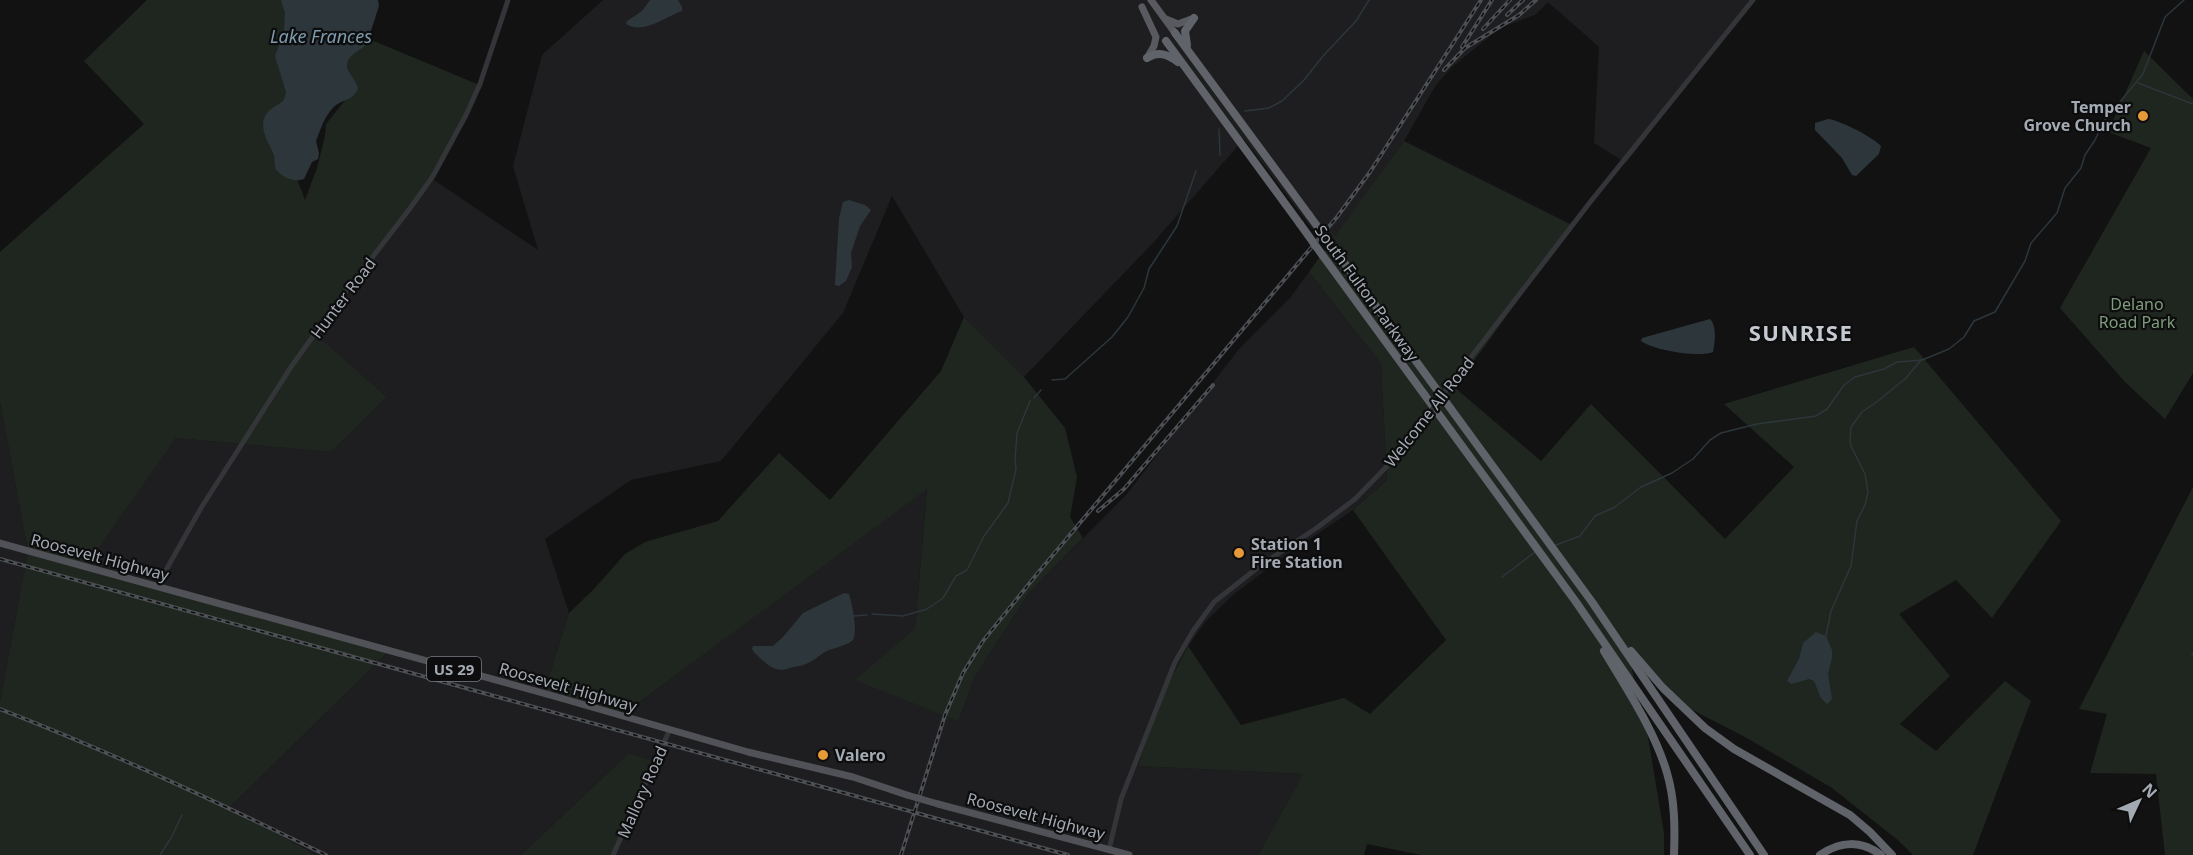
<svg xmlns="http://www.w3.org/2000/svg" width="2193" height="855" font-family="'Noto Sans',sans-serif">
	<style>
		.built { fill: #1e1e20 }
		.green { fill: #1f261f }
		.water { fill: #2c363b }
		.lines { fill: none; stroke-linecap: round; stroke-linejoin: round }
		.stream { stroke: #2c363b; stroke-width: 1.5 }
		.tertiary { stroke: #333538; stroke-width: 5 }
		.primary { stroke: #505257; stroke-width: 7 }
		.trunk { stroke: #585a60; stroke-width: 7 }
		.motorway { stroke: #606369; stroke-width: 8 }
		.rail-casing { stroke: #4c4f53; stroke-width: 4 }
		.rail { stroke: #0d0d0e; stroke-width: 1.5; stroke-dasharray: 4.5; stroke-linecap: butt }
		.tertiary-bridge { stroke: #333538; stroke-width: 5 }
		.primary-bridge { stroke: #505257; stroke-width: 7 }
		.motorway-bridge { stroke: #606369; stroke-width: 8 }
		.poi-dot { fill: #e59938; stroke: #0d0d0e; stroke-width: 2 }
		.labels { text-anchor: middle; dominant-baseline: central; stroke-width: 4.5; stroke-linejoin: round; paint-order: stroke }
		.shield { fill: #0d0d0e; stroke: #777b82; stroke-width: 1.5 }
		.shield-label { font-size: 15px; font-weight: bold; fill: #a4aab3 }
		.poi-label { font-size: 16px; font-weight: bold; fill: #a4aab3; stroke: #0d0d0e; text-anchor: start }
		.street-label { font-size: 16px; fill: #a4aab3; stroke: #0d0d0e }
		.park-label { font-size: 16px; fill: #7e9d7c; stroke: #0d0d0e }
		.water-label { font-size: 18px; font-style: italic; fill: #7d9bad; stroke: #0d0d0e }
		.district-label { font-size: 22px; font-weight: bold; letter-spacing: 1.5px; fill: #c5c9d0; stroke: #0d0d0e }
	</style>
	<rect width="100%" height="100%" fill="#121213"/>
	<g class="built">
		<path d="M603,0H1753L1626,163L1594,143L1599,47L1548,2L1535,15L1500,28L1452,67L1436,85L1404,141L1327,248L1244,139L1153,243L1024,377L964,317L892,196L843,313L721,461L631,480L545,539L569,613L542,698L622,715L927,488L915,629L957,721L974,678L1029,593L1126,495L1239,349L1290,298L1309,272L1381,364L1387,480L1353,510L1286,555L1234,594L1206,621L1186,649L1159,702L1138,766L1303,774L1258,855H613L657,762L629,753L521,855H316L230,807L387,653L86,564L176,438L331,452L387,397L317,337L431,178L538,250L513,166L542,55Z"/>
		<path d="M0,402L28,551L0,702Z"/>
	</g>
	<g class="green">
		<path d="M147,0H283L292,29L293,91L264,120L273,136L289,158L305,200L317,168L325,136L326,124L351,93L346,57L369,39L482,86L431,178L317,336L387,397L331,452L176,438L87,564L160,583L388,652L230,807L316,855H0V702L28,551L0,402V252L144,124L84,61Z"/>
		<path d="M2144,51L2193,99V373L2165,419L2125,382L2060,308L2151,148L2108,132Z"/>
		<path d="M1404,141L1572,225C1532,279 1495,334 1454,387L1541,461L1591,404L1725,539L1794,467L1724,404L1914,347L2061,521L1992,618L1956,580L1899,614L1950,676L1900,724L1936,751L2005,681L2031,701L1973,855H1913L1899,841L1832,788L1747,738L1677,702L1630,661L1648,737L1664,833V855H1421L1367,844L1364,855H1258L1303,774L1138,766L1159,702L1188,646L1241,725L1344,698L1370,714L1446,640L1353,510L1387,480L1381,364L1309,272Z"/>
		<path d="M964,317L1024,377L1065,428L1077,477L1070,517L1083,538L1029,593L974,678L958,721L855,680L915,629L927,489L622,715L542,698L569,613L594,589L625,554L645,542L718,521L779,453L830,500L941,371Z"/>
		<path d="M2193,487V855H2165L2156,774L2090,773L2107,714L2079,709Z"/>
		<path d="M629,753L658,762L613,855H521Z"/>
	</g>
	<g class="water">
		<path d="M281,0H378L379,6L367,43C361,52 343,55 348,70C351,76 356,81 358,88C353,101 345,98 335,106C326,113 320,130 316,141L319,153L318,159L312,162L304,179C293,183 283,177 276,170C274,165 275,159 274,155C269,142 254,123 271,109C279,103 285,103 286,92L275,56L284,32L285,13Z"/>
		<path d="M650,0H678L682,7V11C665,17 643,35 626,24L627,21L642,11Z"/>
		<path d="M1828,119C1839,120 1873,137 1881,146L1879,154L1856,176L1852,175L1842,158L1815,130V123Z"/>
		<path d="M849,200L865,205L871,210L860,226L851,253L852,267L846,281L839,286L835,285V283L839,218L843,202Z"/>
		<path d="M1710,319C1717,326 1715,342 1713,352C1699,358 1653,350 1641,341L1642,338Z"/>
		<path d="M844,593L849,594C852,603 858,632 853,640C850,644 832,649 827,651C822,653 817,658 812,661C804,666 797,666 790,668C776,673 771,667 761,659C757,655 754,653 752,649L753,646H773L783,637L803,613Z"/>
		<path d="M1816,632L1826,636L1832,650V658L1828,674L1832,699L1827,704L1821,698L1814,681L1809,679L1792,684L1787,681L1799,659L1803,643Z"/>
	</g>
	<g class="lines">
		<g class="stream">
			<path d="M2138,83L2193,104"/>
			<path d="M1245,111L1269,108L1282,101L1304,80L1323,56L1356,21L1369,0"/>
			<path d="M1219,129L1220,155"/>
			<path d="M1052,380L1065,379L1112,337L1128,317L1144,288L1149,269L1177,226L1196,171"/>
			<path d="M1034,398L1041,390"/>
			<path d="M1556,545L1580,536L1595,516L1615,507L1641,487L1672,473L1693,459L1710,440L1721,433L1757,424L1816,416L1827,409L1844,385L1855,377L1884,369L1897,362L1922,360L1949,349L1964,337L1974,321L1995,312L2025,261L2031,243L2057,213L2065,188L2081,168L2085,155L2095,140L2104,121L2143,74L2165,17L2184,0"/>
			<path d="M1502,577L1535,552"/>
			<path d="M872,614L903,616L927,609L943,598L956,576L967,570L984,536L1008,503L1016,469L1015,460L1017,433L1030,401"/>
			<path d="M853,616L867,615"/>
			<path d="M1826,636L1831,611L1851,566L1857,521L1865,505L1868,492L1865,474L1851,446L1850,440L1851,427L1862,412L1878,401L1906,378L1921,360"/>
			<path d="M2192,655L2193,653"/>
			<path d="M160,855L171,838L182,815"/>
		</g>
		<g class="tertiary">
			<path d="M1452,382L1591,201L1753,0"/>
			<path d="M157,586L201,508L291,367L331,311L411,207L433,176L466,115L480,84L508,0"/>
			<path d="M1109,850L1121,799L1175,662L1193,631L1214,602L1261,565L1318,527L1355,499L1399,454L1424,421"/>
			<path d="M613,855L670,729"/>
		</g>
		<g class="primary">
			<path d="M0,543L550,695L748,752L853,777L907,795"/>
			<path d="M938,804L1129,855"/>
		</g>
		<g class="trunk">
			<path d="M1151,0L1175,33"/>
			<path d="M1142,7L1156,37L1154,46L1147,58"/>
			<path d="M1166,19L1178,24L1194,18"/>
		</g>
		<g class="motorway">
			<path d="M1175,33L1309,215"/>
			<path d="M1166,41L1300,224"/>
			<path d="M1187,45L1185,31L1194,18"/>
			<path d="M1147,58C1159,51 1167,54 1178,62"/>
			<path d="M1337,253L1592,602L1764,855"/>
			<path d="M1323,256L1576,602L1750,855"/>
			<path d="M1604,651C1626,688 1655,731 1667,773C1675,800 1675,828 1674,855"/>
			<path d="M1631,651L1663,688L1705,728L1734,749L1850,815L1870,832L1892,855"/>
			<path d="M1820,855C1840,841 1861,840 1881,855"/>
		</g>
		<g class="rail-casing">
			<g id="rail">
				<path d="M1507,15L1523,0"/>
				<path d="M1483,29L1510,0"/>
				<path d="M1462,47L1492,0"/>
				<path d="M1444,70L1465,48L1519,15L1536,0"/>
				<path d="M1098,511L1124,489L1213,385"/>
				<path d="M0,559L1068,855"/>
				<path d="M0,709C111,752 219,803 326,855"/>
				<path d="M901,855L945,715L963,673L983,641L1037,574L1337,217L1370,172L1481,0"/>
			</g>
		</g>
		<use href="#rail" class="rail"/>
		<path class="tertiary-bridge" d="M1424,421L1452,382"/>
		<path class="primary-bridge" d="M907,795L938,804"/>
		<g class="motorway-bridge">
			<path d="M1309,215L1337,253"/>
			<path d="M1300,224L1323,256"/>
		</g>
	</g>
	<g class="poi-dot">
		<circle cx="2143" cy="116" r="6"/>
		<circle cx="1239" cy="553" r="6"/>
		<circle cx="823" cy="755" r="6"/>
	</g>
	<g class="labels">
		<rect class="shield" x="427" y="657" width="54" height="24" rx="4.5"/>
		<g class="shield-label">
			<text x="454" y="669">US 29</text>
		</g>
		<g class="poi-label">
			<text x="2131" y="107" text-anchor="end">Temper<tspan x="2131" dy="18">Grove Church</tspan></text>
			<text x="1251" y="544">Station 1<tspan x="1251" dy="18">Fire Station</tspan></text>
			<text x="835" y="755">Valero</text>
		</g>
		<g class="street-label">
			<text transform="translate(1367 293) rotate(54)">South Fulton Parkway</text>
			<text transform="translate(343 298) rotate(-53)">Hunter Road</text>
			<text transform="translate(1429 412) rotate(-52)">Welcome All Road</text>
			<text transform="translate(100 557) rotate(15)">Roosevelt Highway</text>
			<text transform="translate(568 687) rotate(16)">Roosevelt Highway</text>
			<text transform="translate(642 792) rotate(-66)">Mallory Road</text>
			<text transform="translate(1036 816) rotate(15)">Roosevelt Highway</text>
		</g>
		<g class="park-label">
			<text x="2137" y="304">Delano<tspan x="2137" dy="18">Road Park</tspan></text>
		</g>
		<g class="water-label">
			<text x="321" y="36">Lake Frances</text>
		</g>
		<g class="district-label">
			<text x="1801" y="332">SUNRISE</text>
		</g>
	</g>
	<g transform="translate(2139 801) rotate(46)" stroke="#0d0d0e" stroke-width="4.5" paint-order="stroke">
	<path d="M0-4.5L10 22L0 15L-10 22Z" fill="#a4aab3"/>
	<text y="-9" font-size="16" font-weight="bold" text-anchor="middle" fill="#a4aab3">N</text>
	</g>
</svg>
